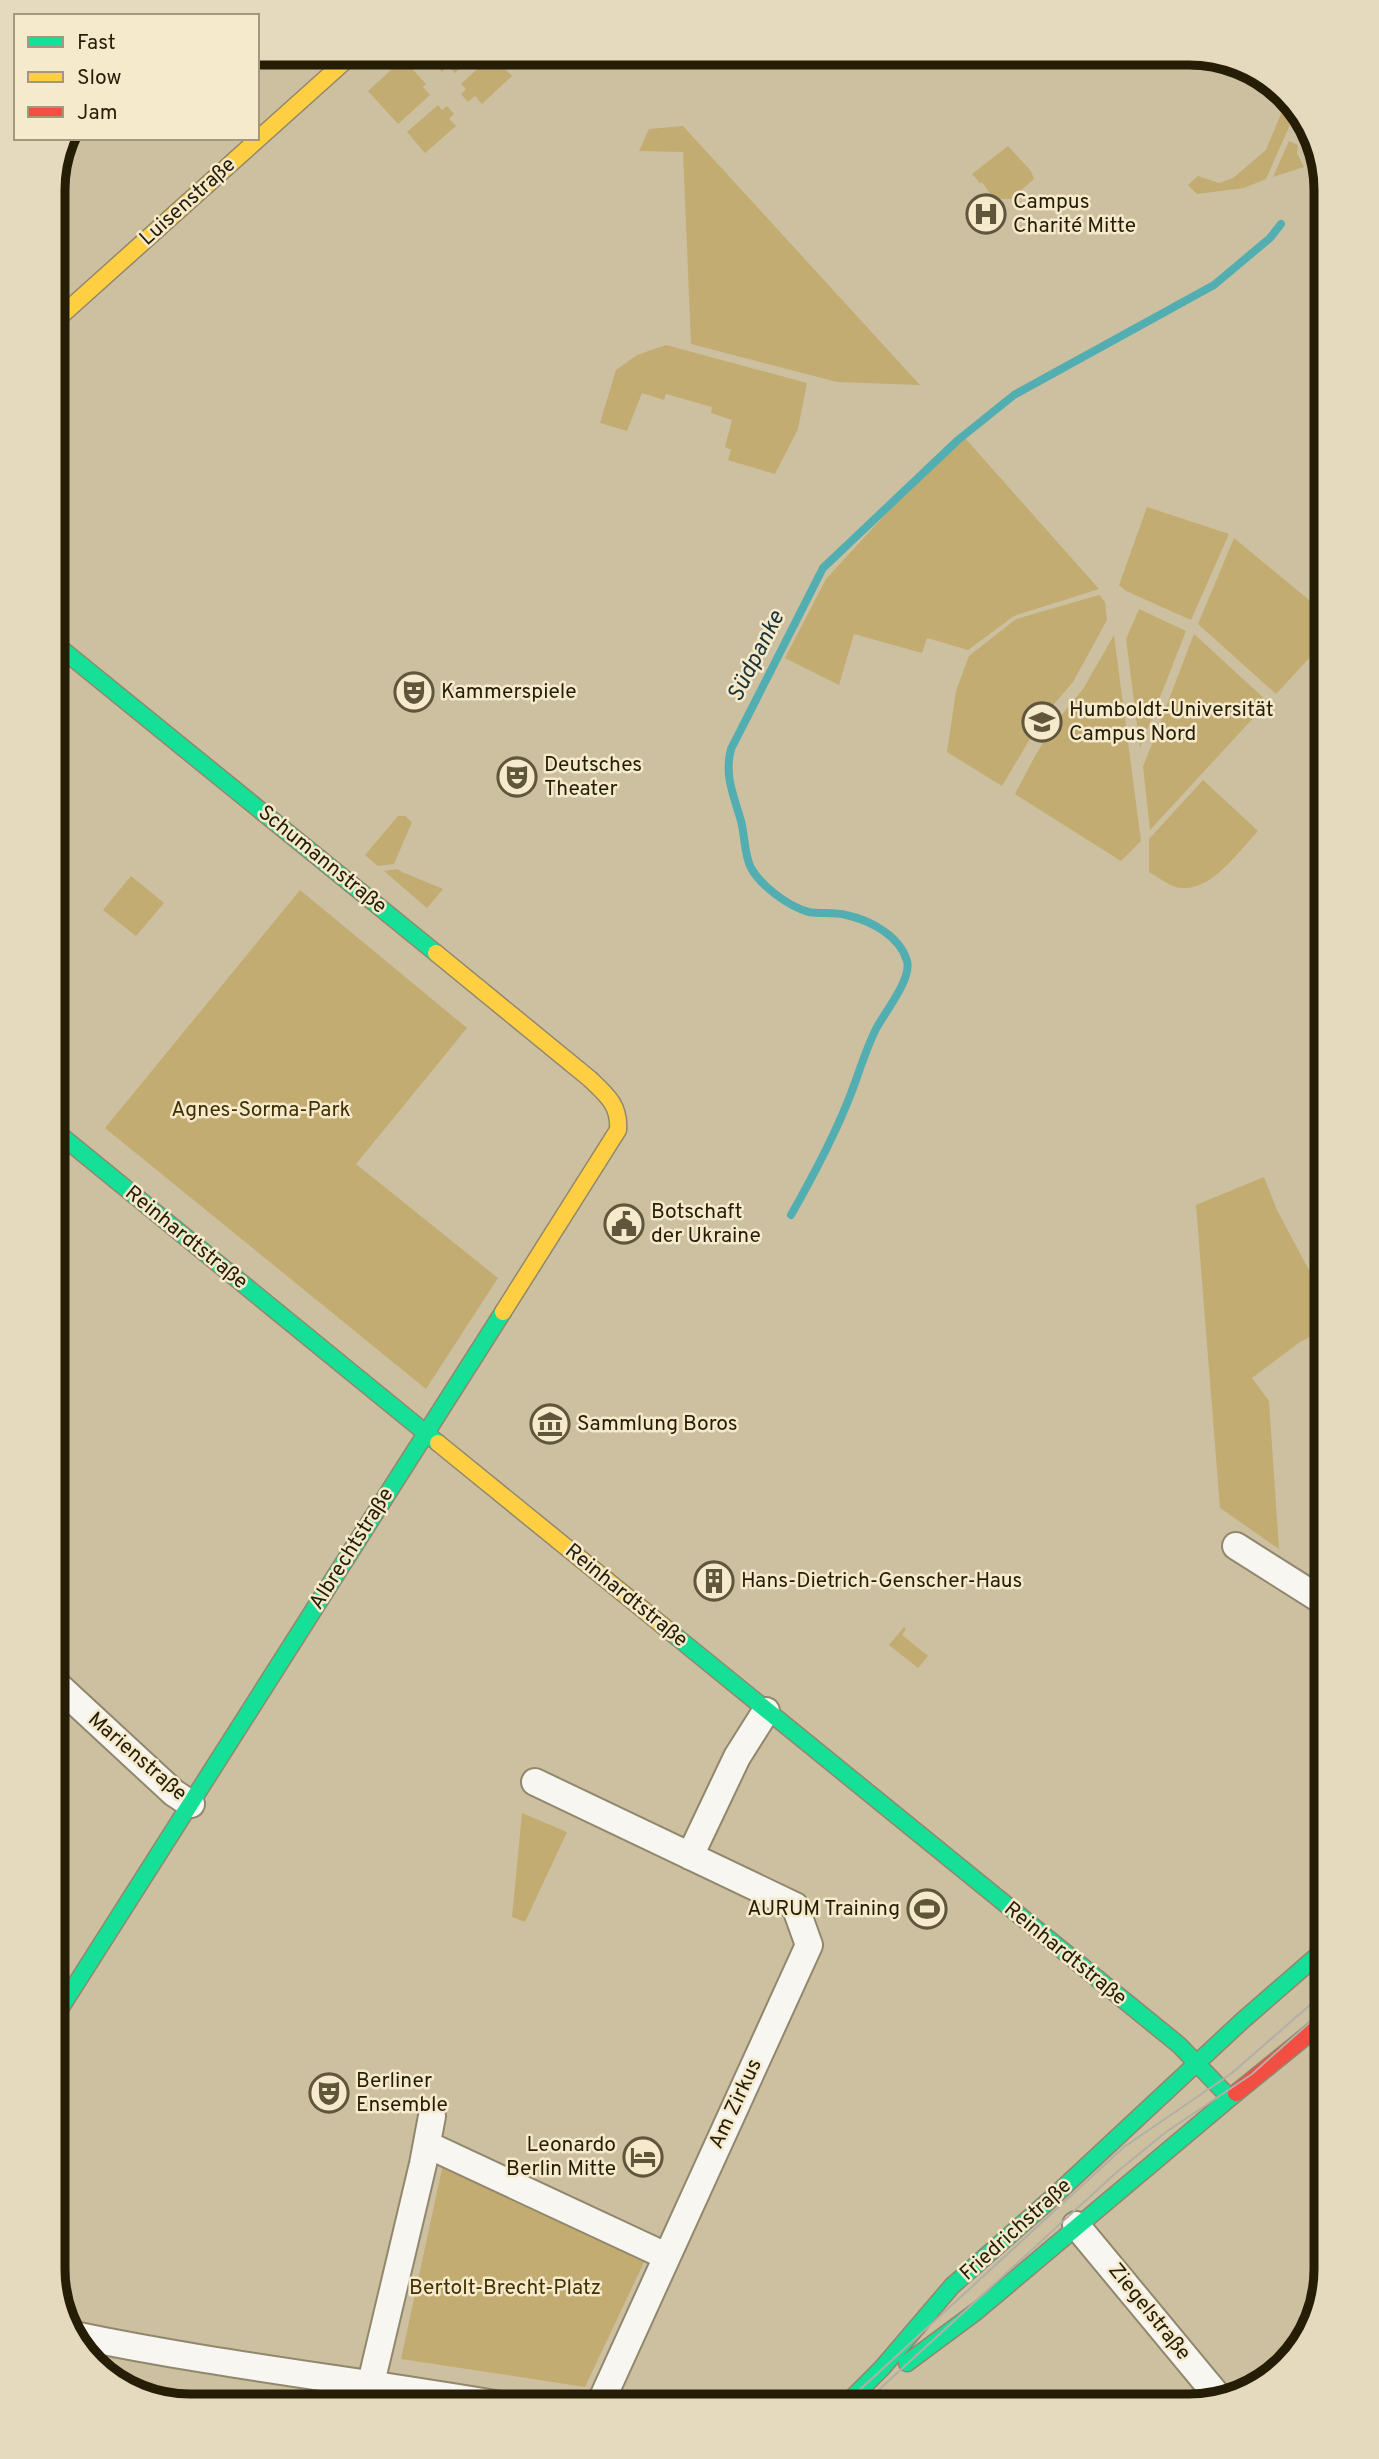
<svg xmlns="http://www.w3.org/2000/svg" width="1379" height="2459" font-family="Overpass,sans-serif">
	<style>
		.green { fill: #c2ac71 }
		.water { fill: #53aeb2 }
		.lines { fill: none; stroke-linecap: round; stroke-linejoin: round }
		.stream { stroke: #53aeb2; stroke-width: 8 }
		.street-casing { stroke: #91876d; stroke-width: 30 }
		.fast-casing { stroke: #91876d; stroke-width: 19 }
		.slow-casing { stroke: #91876d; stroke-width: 19 }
		.jam-casing { stroke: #91876d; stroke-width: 19 }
		.street { stroke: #f8f6f1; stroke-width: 26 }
		.fast { stroke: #16e098; stroke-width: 16 }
		.slow { stroke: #ffcf43; stroke-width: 16 }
		.jam { stroke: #f24e42; stroke-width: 16 }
		.tram { stroke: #b3afa7; stroke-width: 2 }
		.labels { text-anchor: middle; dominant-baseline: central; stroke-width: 5; stroke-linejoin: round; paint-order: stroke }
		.street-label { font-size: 21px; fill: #261d06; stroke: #f6eacd }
		.poi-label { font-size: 21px; fill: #261d06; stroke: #f6eacd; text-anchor: start }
		.park-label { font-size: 21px; fill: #413000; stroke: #f6eacd }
		.water-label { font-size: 23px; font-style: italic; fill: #1a3539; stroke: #f6eacd }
		.rim { fill: none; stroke: #261d06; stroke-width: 9 }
	</style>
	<rect width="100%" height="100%" fill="#cdc0a0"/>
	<g class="green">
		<path d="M424,53H477L455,73L448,66L442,72Z"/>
		<path d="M492,55L512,76L482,104L475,96L468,102L461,94L466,89L461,84Z"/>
		<path d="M403,59L426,84L423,87L430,95L398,124L368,91Z"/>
		<path d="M1287,99L1296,111L1266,179L1244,188L1197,194L1188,185L1198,176L1219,183L1233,178L1266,150Z"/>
		<path d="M438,105L442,110L447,106L454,114L449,119L456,126L425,153L407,132Z"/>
		<path d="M683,126L920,385L837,382L691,344L683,152L639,151L649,129Z"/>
		<path d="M1289,141L1298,145L1297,153L1304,167L1273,177Z"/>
		<path d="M1008,146L1031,171L1034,179L1011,199H994L982,182L980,183L972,174Z"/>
		<path d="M666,345L807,383L798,429L775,474L728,460L731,450L725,447L732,420L711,413L712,407L666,394L664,400L642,393L627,431L600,423L616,370L637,355Z"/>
		<path d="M965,438L1099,589L1014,616L968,650L927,638L922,653L854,634L839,685L785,658L826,579L893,506Z"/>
		<path d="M1147,507L1229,534L1191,620L1126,591L1119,585Z"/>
		<path d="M1234,538L1326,614V640L1276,694L1198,624Z"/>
		<path d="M1099,595L1105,602L1107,620L1073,682L1043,717L1002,786L947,752L956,691L969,656L1016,619Z"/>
		<path d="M1139,609L1186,631L1140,748L1126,639Z"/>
		<path d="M1194,634L1268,702L1150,830L1143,767Z"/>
		<path d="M1114,635L1141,841L1121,861L1015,794L1035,756L1056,722L1083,689Z"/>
		<path d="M1203,780L1258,831C1238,852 1206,899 1173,886C1165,883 1157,876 1149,872V839Z"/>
		<path d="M398,816H405L412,822L394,864L378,866L365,855Z"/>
		<path d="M397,869L402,872L443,889L427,908L384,871Z"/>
		<path d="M131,876L164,903L136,936L103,910Z"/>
		<path d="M300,890L467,1028L356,1164L498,1278L426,1389L105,1128Z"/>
		<path d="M1264,1177L1277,1210L1326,1302V1329L1300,1342L1252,1378L1269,1401L1279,1549L1220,1508L1196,1205Z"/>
		<path d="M904,1627L906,1629L902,1635L928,1656L918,1668L889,1645Z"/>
		<path d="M522,1813L567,1832L525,1922L512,1917Z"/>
		<path d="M443,2164L645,2260L585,2387L401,2359Z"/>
	</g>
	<path class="water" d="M110,2380L271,2406H181L113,2383Z"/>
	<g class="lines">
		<path class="stream" d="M791,1215C812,1178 832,1141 848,1101C858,1077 865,1050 877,1027C886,1011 912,978 907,961C900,936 870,920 846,915C834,912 821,914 809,912C789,907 761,886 751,868C744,854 745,836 741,821C734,796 724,776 731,749L823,568L958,440L1014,395L1214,285L1270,238L1281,224"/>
		<g class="street-casing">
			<g id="street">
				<path d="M1236,1546L1326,1603"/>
				<path d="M53,1681L174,1793L191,1804"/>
				<path d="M535,1782L795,1906L809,1945L599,2406"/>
				<path d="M690,1856L737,1757L766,1711"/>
				<path d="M428,2145L666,2256"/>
				<path d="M1076,2225L1221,2400"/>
				<path d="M74,2335C217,2365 363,2381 506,2406"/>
				<path d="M371,2383L423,2164L432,2116"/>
			</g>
		</g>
		<g class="fast-casing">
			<g id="fast">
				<path d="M53,642L436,953"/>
				<path d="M53,1129L438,1443"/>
				<path d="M673,1634L1179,2045L1229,2097"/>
				<path d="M53,2020L503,1312"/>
				<path d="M907,2363L977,2311L1236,2093"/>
				<path d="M844,2406L882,2368L952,2286L1052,2198L1242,2021L1326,1948"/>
			</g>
		</g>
		<g class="slow-casing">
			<g id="slow">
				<path d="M53,323L354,53"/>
				<path d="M436,953L590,1079C607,1095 620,1106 618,1130L503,1312"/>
				<path d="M438,1443L673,1634"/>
			</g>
		</g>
		<g class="jam-casing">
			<path id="jam" d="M1236,2093L1326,2020"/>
		</g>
		<use href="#street" class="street"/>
		<use href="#fast" class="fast"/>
		<use href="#slow" class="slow"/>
		<use href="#jam" class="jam"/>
		<g class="tram">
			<path d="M842,2406L1124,2147L1232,2073L1326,1991"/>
			<path d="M861,2406L1118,2171L1166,2132L1252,2074L1326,2008"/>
		</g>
	</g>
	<defs>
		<g id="hospital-ring" transform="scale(2.0125)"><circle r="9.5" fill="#f6eacd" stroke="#60563c" stroke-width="1.5"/><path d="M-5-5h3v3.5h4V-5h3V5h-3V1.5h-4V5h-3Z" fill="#60563c"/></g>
		<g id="theatre-ring" transform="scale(2.0125)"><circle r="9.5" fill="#f6eacd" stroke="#60563c" stroke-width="1.5"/><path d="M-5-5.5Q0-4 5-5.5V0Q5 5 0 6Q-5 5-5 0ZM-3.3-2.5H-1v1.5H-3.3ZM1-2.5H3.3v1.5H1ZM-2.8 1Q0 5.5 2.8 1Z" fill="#60563c"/></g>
		<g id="university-ring" transform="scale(2.0125)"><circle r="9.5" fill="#f6eacd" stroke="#60563c" stroke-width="1.5"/><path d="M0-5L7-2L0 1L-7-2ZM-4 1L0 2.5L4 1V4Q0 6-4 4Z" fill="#60563c"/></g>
		<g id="civic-ring" transform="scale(2.0125)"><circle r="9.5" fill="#f6eacd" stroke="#60563c" stroke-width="1.5"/><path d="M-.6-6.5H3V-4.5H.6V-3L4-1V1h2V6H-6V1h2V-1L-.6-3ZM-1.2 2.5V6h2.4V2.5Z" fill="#60563c"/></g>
		<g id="museum-ring" transform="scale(2.0125)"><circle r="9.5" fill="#f6eacd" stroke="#60563c" stroke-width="1.5"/><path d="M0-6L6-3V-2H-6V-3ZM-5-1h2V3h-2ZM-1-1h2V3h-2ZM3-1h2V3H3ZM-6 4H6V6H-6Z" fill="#60563c"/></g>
		<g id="building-ring" transform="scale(2.0125)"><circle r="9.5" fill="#f6eacd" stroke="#60563c" stroke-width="1.5"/><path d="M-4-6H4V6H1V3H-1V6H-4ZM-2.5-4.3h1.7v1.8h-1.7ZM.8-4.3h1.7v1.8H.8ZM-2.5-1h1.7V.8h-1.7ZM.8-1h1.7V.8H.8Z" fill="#60563c"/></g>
		<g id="stadium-ring" transform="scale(2.0125)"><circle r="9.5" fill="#f6eacd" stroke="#60563c" stroke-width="1.5"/><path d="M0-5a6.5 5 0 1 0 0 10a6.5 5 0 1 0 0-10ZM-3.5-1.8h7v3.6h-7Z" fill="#60563c"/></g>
		<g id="hotel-ring" transform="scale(2.0125)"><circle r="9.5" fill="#f6eacd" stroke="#60563c" stroke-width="1.5"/><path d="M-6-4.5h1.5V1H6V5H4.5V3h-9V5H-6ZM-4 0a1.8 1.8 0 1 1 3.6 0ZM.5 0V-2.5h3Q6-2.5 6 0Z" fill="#60563c"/></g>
	</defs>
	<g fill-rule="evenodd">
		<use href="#hospital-ring" x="986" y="214"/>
		<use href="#theatre-ring" x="414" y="692"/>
		<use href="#university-ring" x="1042" y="722"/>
		<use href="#theatre-ring" x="517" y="777"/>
		<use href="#civic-ring" x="624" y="1224"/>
		<use href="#museum-ring" x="550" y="1424"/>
		<use href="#building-ring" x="714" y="1581"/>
		<use href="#stadium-ring" x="927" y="1909"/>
		<use href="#theatre-ring" x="329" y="2093"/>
		<use href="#hotel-ring" x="643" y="2157"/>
	</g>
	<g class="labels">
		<g class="street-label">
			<text transform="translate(188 202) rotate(-42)">Luisenstraße</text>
			<text transform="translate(322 860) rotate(39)">Schumannstraße</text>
			<text transform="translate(186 1238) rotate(39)">Reinhardtstraße</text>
			<text transform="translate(352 1549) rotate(-58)">Albrechtstraße</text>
			<text transform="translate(626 1596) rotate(39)">Reinhardtstraße</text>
			<text transform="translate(137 1757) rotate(41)">Marienstraße</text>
			<text transform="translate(1065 1954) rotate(39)">Reinhardtstraße</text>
			<text transform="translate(736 2104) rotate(-65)">Am Zirkus</text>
			<text transform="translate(1016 2230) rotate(-42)">Friedrichstraße</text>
			<text transform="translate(1149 2312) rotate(51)">Ziegelstraße</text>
		</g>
		<g class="poi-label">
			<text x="1013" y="202">Campus<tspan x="1013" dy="24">Charité Mitte</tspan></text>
			<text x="441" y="692">Kammerspiele</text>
			<text x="1069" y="710">Humboldt-Universität<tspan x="1069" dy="24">Campus Nord</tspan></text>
			<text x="544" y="765">Deutsches<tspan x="544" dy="24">Theater</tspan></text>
			<text x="651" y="1212">Botschaft<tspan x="651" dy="24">der Ukraine</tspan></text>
			<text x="577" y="1424">Sammlung Boros</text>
			<text x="741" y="1581">Hans-Dietrich-Genscher-Haus</text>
			<text x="900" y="1909" text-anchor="end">AURUM Training</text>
			<text x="356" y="2081">Berliner<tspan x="356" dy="24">Ensemble</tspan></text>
			<text x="616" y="2145" text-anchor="end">Leonardo<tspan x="616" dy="24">Berlin Mitte</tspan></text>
		</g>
		<g class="park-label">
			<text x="261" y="1110">Agnes-Sorma-Park</text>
			<text x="505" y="2288">Bertolt-Brecht-Platz</text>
		</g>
		<g class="water-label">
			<text transform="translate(757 657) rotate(-63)">Südpanke</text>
		</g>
	</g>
	<path d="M0 0H1379V2459H0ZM190 65H1189A125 125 0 0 1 1314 190V2269A125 125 0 0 1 1189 2394H190A125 125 0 0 1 65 2269V190A125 125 0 0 1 190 65Z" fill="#e5dabd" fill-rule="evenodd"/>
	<path class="rim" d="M190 65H1189A125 125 0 0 1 1314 190V2269A125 125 0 0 1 1189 2394H190A125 125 0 0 1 65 2269V190A125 125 0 0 1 190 65Z"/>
	<rect x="14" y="14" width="245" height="126" fill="#f6eacd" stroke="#a3987d" stroke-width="2"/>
	<rect x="28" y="37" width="35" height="10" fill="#16e098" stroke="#a3987d" stroke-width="2"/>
	<text x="77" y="49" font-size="21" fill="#261d06">Fast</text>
	<rect x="28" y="72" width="35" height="10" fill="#ffcf43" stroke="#a3987d" stroke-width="2"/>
	<text x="77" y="84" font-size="21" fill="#261d06">Slow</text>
	<rect x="28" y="107" width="35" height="10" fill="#f24e42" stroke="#a3987d" stroke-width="2"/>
	<text x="77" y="119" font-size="21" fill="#261d06">Jam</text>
</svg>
